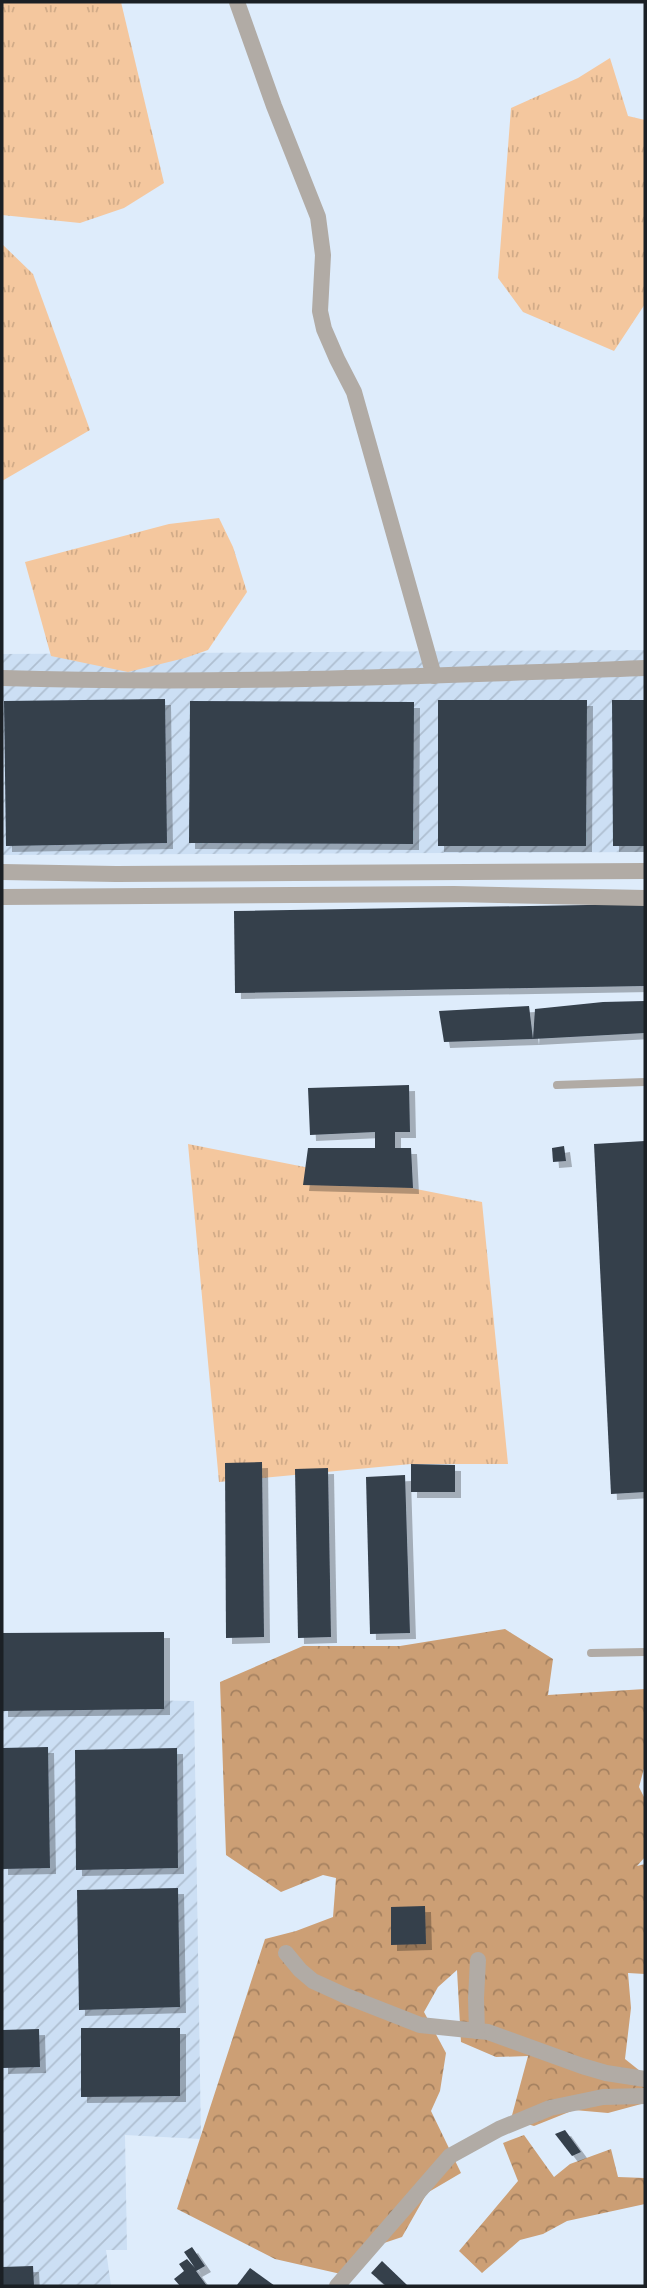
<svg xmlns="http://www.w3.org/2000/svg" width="647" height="2288" font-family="'Exo 2',sans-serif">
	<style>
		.industrial { fill: url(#industrial-furrows) }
		.grass { fill: url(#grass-tufts) }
		.forest { fill: url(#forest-crowns) }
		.building { fill: #343f4b; filter: url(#shadow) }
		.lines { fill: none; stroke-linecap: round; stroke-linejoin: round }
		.service { stroke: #b1aba5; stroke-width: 8 }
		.minor { stroke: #b1aba5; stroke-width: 16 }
	</style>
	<defs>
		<pattern id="industrial-furrows" width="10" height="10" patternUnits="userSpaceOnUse" patternTransform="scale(1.75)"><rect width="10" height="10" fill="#ccdff4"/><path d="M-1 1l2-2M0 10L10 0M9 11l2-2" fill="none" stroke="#afbfd1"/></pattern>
		<pattern id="grass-tufts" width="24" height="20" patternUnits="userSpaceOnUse" patternTransform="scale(1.75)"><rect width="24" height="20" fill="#f4c79e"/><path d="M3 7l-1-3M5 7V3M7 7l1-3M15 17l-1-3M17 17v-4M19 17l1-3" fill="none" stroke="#d1ab88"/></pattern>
		<pattern id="forest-crowns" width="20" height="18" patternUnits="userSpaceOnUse" patternTransform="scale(1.75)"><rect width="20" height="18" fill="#cc9f75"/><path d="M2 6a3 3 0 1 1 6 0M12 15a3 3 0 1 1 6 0" fill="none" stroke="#a58160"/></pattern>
		<filter id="shadow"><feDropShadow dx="6" dy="6" stdDeviation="0" flood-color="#0004"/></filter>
	</defs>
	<rect width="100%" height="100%" fill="#deecfb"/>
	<g class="industrial">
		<path d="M645,650V852L2,855V654Z"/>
		<path d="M2,1698L194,1701L201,2139L125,2135L127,2250H106L111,2286H2Z"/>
	</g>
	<g class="grass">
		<path d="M2,2H121L164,183L124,208L80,223L2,215Z"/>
		<path d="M610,58L628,116L645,120V304L614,351L523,312L498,278L511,108L578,78Z"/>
		<path d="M2,244L33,274L90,430L2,481Z"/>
		<path d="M219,518L233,547L247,592L208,650L185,658L128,672L51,656L25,562L169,524Z"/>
		<path d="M188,1144L482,1202L508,1464H411L219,1482Z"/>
	</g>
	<g class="forest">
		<path d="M505,1629L553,1659L548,1695L645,1689V1765L639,1787L645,1799V1857L637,1866L645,1864V1974L628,1973L631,2008L625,2059L645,2075V2103L608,2113L574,2110L534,2126L511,2119L528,2056L496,2057L461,2042L457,1970L438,1987L424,2012L446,2053L440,2091L431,2111L461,2173L427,2193L402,2237L363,2250L354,2277L275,2259L177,2209L265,1939L296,1931L333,1917L336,1878L323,1875L281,1892L226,1855L220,1682L303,1646H400Z"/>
		<path d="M524,2135L554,2177L570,2164L611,2149L618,2177L645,2178V2204L567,2221L543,2234L520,2240L482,2273L459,2251L518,2181L503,2143Z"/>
	</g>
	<g class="building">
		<path d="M165,699L167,843L6,846L4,701Z"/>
		<path d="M438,700H587L586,846H438Z"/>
		<path d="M612,700H645V846H613Z"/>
		<path d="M190,701L414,702L413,844L189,843Z"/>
		<path d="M645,904V986L235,993L234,911Z"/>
		<path d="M645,1001V1033L533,1039L535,1009L603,1002Z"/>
		<path d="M529,1006L533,1039L444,1042L439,1011Z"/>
		<path d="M409,1085L410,1132H395V1148H411L413,1188L303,1185L308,1148H375V1132L310,1135L308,1088Z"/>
		<path d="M645,1141V1492L611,1494L594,1144Z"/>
		<path d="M564,1146L566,1161L553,1162L552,1148Z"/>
		<path d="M262,1462L264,1637L226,1638L225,1463Z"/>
		<path d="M411,1464L455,1465V1492H411Z"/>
		<path d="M328,1468L331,1637L298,1638L295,1469Z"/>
		<path d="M405,1475L410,1633L370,1634L366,1477Z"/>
		<path d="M164,1632V1709L2,1711V1633Z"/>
		<path d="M48,1747L50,1868L2,1869V1748Z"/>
		<path d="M177,1748L178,1868L76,1870L75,1750Z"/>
		<path d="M178,1888L180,2007L79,2010L77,1890Z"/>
		<path d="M425,1906L426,1944L391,1945V1907Z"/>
		<path d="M81,2028H180V2096L81,2097Z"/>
		<path d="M39,2029L40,2067L2,2068V2030Z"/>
		<path d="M565,2130L581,2152L572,2156L555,2134Z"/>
		<path d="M192,2247L205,2266L196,2271L207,2286H180L174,2279L184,2271L179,2264L187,2259L195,2268L184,2252Z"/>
		<path d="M382,2261L408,2286H386L371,2273Z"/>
		<path d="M33,2266L34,2286H2V2267Z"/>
		<path d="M250,2268L275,2286H239L237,2285Z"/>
	</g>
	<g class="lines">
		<g class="service">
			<path d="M557,1085L645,1082"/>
			<path d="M591,1653L645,1652"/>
		</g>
		<g class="minor">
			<path d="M237,2L274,106L318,217L323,255L320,311L324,329L337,359L354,392L434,676"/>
			<path d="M2,678C216,685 431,676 645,668"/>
			<path d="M2,872L116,874L645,871"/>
			<path d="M2,897L454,894L645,898"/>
			<path d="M286,1953L300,1970L313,1981L346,1996L420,2025L488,2032L582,2066L606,2073L645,2079"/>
			<path d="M477,2031L476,1998L478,1960"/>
			<path d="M337,2286L450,2156L499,2129L550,2108L603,2097L645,2096"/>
		</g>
	</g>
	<rect width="647" height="2288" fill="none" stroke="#1b2025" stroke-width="7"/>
</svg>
